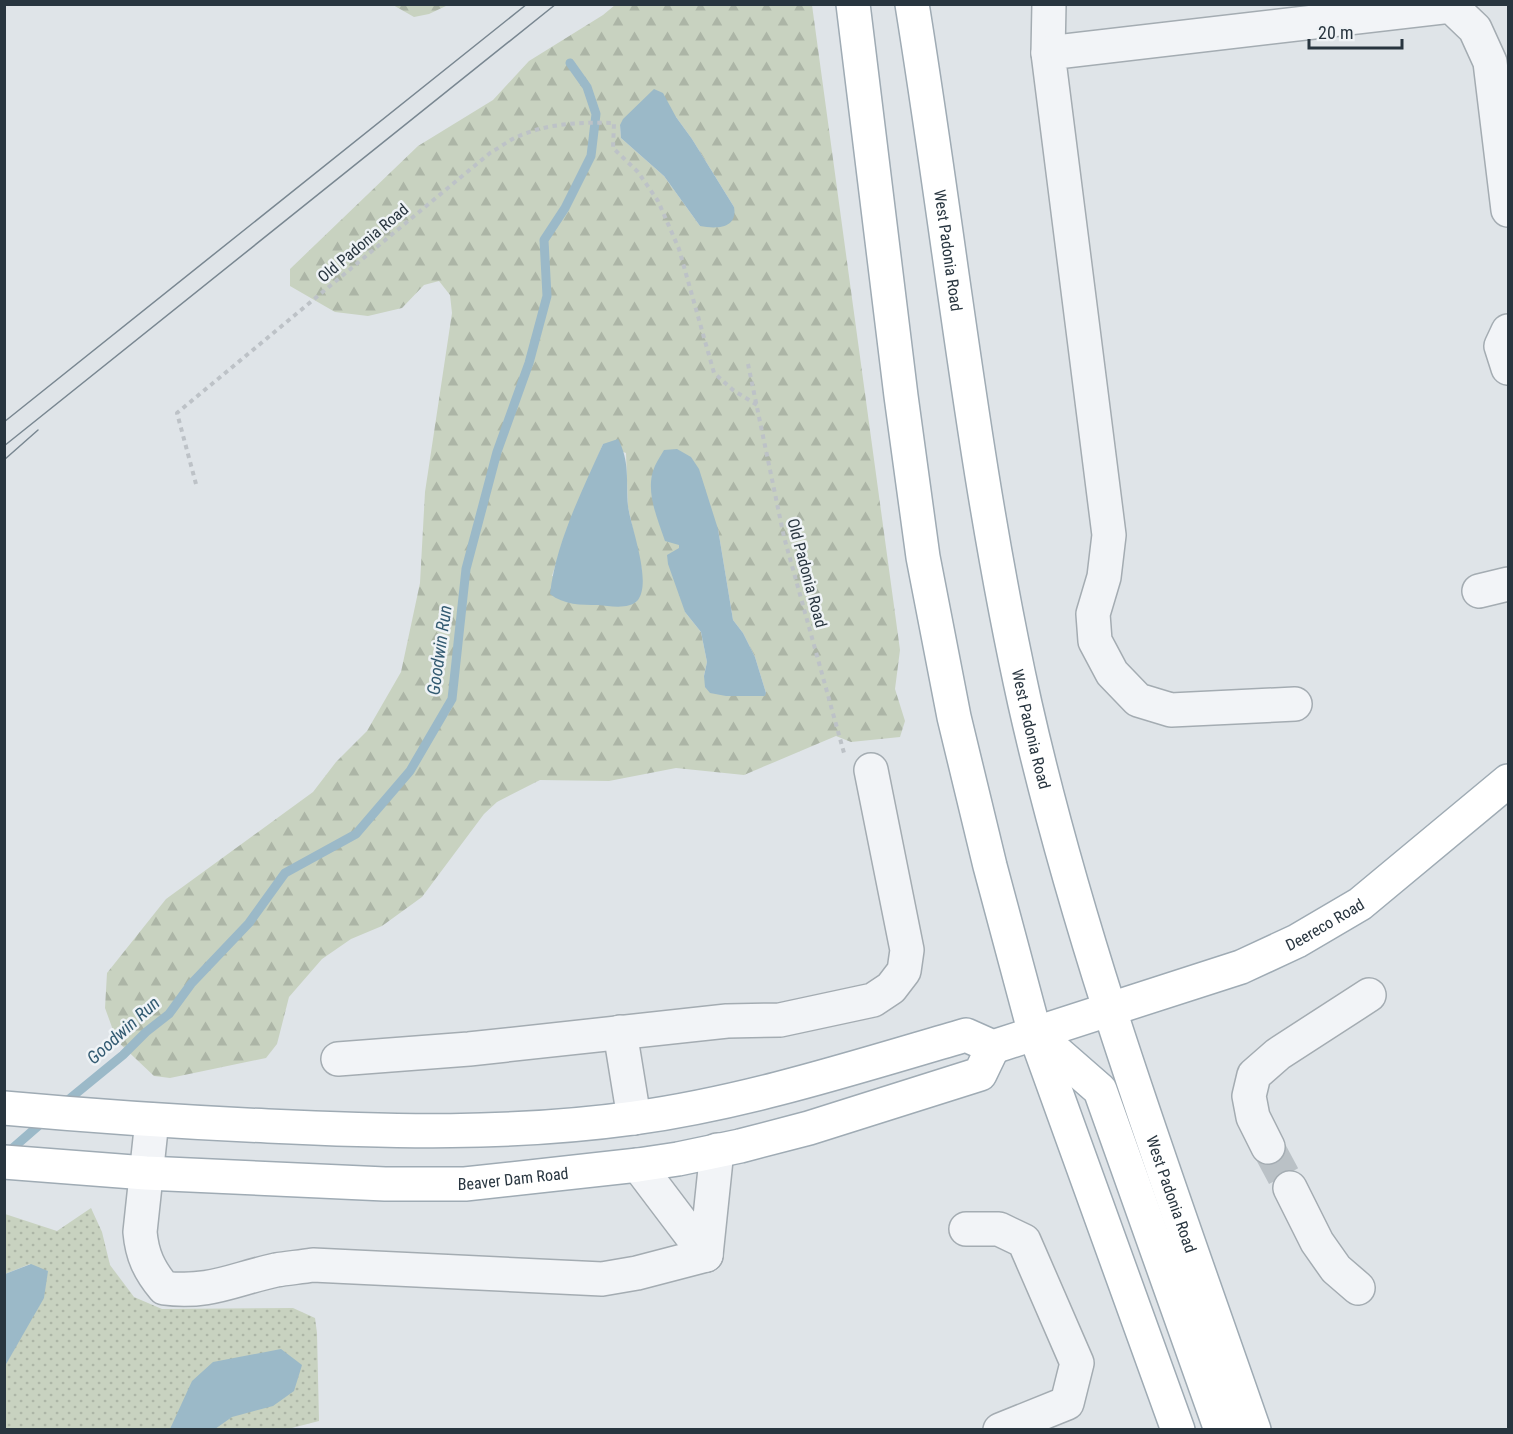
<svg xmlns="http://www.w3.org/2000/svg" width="1513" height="1434" font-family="'Roboto Condensed',sans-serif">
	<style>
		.grass { fill: url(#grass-dots) }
		.forest { fill: url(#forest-firs); fill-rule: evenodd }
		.water { fill: #9bb9c8 }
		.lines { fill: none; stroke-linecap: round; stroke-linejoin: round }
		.stream { stroke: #9bb9c8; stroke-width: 9 }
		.minor-tunnel { stroke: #bac1c6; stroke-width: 33; stroke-dasharray: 33 16; stroke-linecap: butt }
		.minor-casing { stroke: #a4acb2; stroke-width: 36 }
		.major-casing { stroke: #9fabb4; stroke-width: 36 }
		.path { stroke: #bdc2c7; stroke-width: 4; stroke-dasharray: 4.5 4.5; stroke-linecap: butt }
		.minor { stroke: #f2f4f7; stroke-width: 33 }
		.major { stroke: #fff; stroke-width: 33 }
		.tram { stroke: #798791; stroke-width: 1.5 }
		.labels { text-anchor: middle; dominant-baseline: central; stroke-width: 5; stroke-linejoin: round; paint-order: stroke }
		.street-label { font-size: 16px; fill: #28353f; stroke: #eff3f6 }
		.water-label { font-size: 18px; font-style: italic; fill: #335b72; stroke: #eff3f6 }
	</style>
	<defs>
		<pattern id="grass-dots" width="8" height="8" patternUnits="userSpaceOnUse" patternTransform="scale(1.5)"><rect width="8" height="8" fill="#c8d2c0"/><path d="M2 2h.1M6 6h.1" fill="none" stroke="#acb5a6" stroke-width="1.8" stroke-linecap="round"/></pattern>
		<pattern id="forest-firs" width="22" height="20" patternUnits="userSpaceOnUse" patternTransform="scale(1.5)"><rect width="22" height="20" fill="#c8d2c0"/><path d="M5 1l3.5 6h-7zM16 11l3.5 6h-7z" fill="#acb5a6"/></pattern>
	</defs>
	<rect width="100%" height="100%" fill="#dfe4e8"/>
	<path class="grass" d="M91,1208L102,1232L110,1265L134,1297L162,1309L293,1308L315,1318L317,1333L319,1421L284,1430L5,1429V1366L20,1336L30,1264L5,1274V1214L57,1231Z"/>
	<g class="forest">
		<path d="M393,5H448L429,14L414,17Z"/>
		<path d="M615,5H812L900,650L895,689L905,721L900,737L851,742L836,736L744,775L676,768L609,781L540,780L497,802L484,814L422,897L382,926L351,939L322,959L289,997L277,1044L266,1058L170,1078L154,1076L117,1041L105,1008L107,973L166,899L313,792L336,762L367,731L401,672L420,583L425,492L452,313L450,295L439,281L424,285L402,308L368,316L335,312L290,286V269L418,146L493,100L529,61L603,15ZM676,117L692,139L734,207L700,226L664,176L621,138L620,125ZM603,444L626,453L628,507L642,571V589L552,576L567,529ZM718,529L733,620L743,633L755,657L766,693L704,676L707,662L701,632L685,612L679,545Z"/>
	</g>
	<g class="water">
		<path d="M654,89L663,93L676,117L692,139L734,207C738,229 716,229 700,226L664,176L621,138L620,125L623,119Z"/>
		<path d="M618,439C630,461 626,481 628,506C631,528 652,581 638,600C629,610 610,606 598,605C581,605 564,605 550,594C556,542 582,491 603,444Z"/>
		<path d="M677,449L691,457L699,469L718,529L733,620L743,633L755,657L766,693L765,696H726L710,693L705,687L704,676L707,662L701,632L685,612L668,564L667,555L679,548V545L665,541C658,520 646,494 653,471C655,464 660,457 664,450Z"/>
		<path d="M31,1264L48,1271L44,1298L5,1366V1274Z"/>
		<path d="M281,1349L302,1365L294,1391L273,1406L232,1417L215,1429H170L192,1381L213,1362Z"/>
	</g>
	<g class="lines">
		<g class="stream">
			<path d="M62,1105L123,1055L146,1032L169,1014L191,984L249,923L285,873L356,834L410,771L452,699L466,569L497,452L529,363L547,296L544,240L565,208L591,156L596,114L587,87L570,63"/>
			<path d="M6,1154L45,1120"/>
		</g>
		<path class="minor-tunnel" d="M1268,1147L1290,1188"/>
		<g class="minor-casing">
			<g id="minor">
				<path d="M1048,53L1049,4"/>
				<path d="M1508,331L1501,346L1508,368"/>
				<path d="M1479,591L1508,584"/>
				<path d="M1295,704L1171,710L1138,700L1112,673L1095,641L1093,614L1104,577L1109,535L1048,53L1451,6L1475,29L1490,62L1508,210"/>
				<path d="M620,1032L634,1118"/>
				<path d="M338,1059L469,1049L727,1021L780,1020L873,1000L891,988L904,971L907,950L871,770"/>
				<path d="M152,1120L140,1232C142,1255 149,1270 164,1288C209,1294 234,1279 276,1270C288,1268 301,1267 313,1265L602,1279L637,1273L706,1255"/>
				<path d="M1268,1147L1253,1117L1249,1096L1254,1075L1278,1054L1369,995"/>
				<path d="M638,1165L706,1255L717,1150"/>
				<path d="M1290,1188L1317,1242L1336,1269L1358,1288"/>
				<path d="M966,1229H999L1024,1241L1077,1363L1067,1403L1000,1430"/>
			</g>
		</g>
		<g class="major-casing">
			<g id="major">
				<path d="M853,4L901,396L923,557L954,717L990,866L1035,1034L1178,1430"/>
				<path id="s1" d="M912,4C950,238 974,474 1025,704C1081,952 1171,1190 1254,1430"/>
				<path d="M1037,1035L1100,1090L1221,1430"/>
				<path id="s2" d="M4,1108C92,1116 180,1122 268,1126C392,1132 510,1135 634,1118C748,1102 856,1067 966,1035L993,1047L1241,967L1297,941L1360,904L1508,781"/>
				<path id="s3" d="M4,1162L146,1173L385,1184H465L638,1165L678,1159L740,1146L809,1128L980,1074L993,1047"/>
			</g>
		</g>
		<g class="path">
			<path d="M748,364L784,537L844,753"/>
			<path d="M196,484L177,413L490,153C499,148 509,140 519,136C549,123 582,122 614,123L613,148L638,172L658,201L679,249L714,373L733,390L757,405"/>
		</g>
		<use href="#minor" class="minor"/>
		<use href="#major" class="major"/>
		<g class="tram">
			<path d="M4,422L527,4"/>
			<path d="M4,446L556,4"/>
			<path d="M4,460L38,430"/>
		</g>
	</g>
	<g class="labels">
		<g class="street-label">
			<text transform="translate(363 243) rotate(-40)">Old Padonia Road</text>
			<text stroke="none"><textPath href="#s1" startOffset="249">West Padonia Road</textPath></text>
			<text transform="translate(807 573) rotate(75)">Old Padonia Road</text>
			<text stroke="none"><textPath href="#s1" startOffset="735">West Padonia Road</textPath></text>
			<text stroke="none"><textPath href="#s2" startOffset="1358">Deereco Road</textPath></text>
			<text stroke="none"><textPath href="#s3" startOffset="510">Beaver Dam Road</textPath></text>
			<text stroke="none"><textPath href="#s1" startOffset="1221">West Padonia Road</textPath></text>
		</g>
		<g class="water-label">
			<text transform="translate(439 650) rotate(-82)">Goodwin Run</text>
			<text transform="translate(123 1030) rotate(-42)">Goodwin Run</text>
		</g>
	</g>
	<rect width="1513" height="1434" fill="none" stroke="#28353f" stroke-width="12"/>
	<path d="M1309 39v9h93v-9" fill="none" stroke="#28353f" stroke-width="3"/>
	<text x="1318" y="39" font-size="18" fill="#28353f" stroke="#eff3f6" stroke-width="4.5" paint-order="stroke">20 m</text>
</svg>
